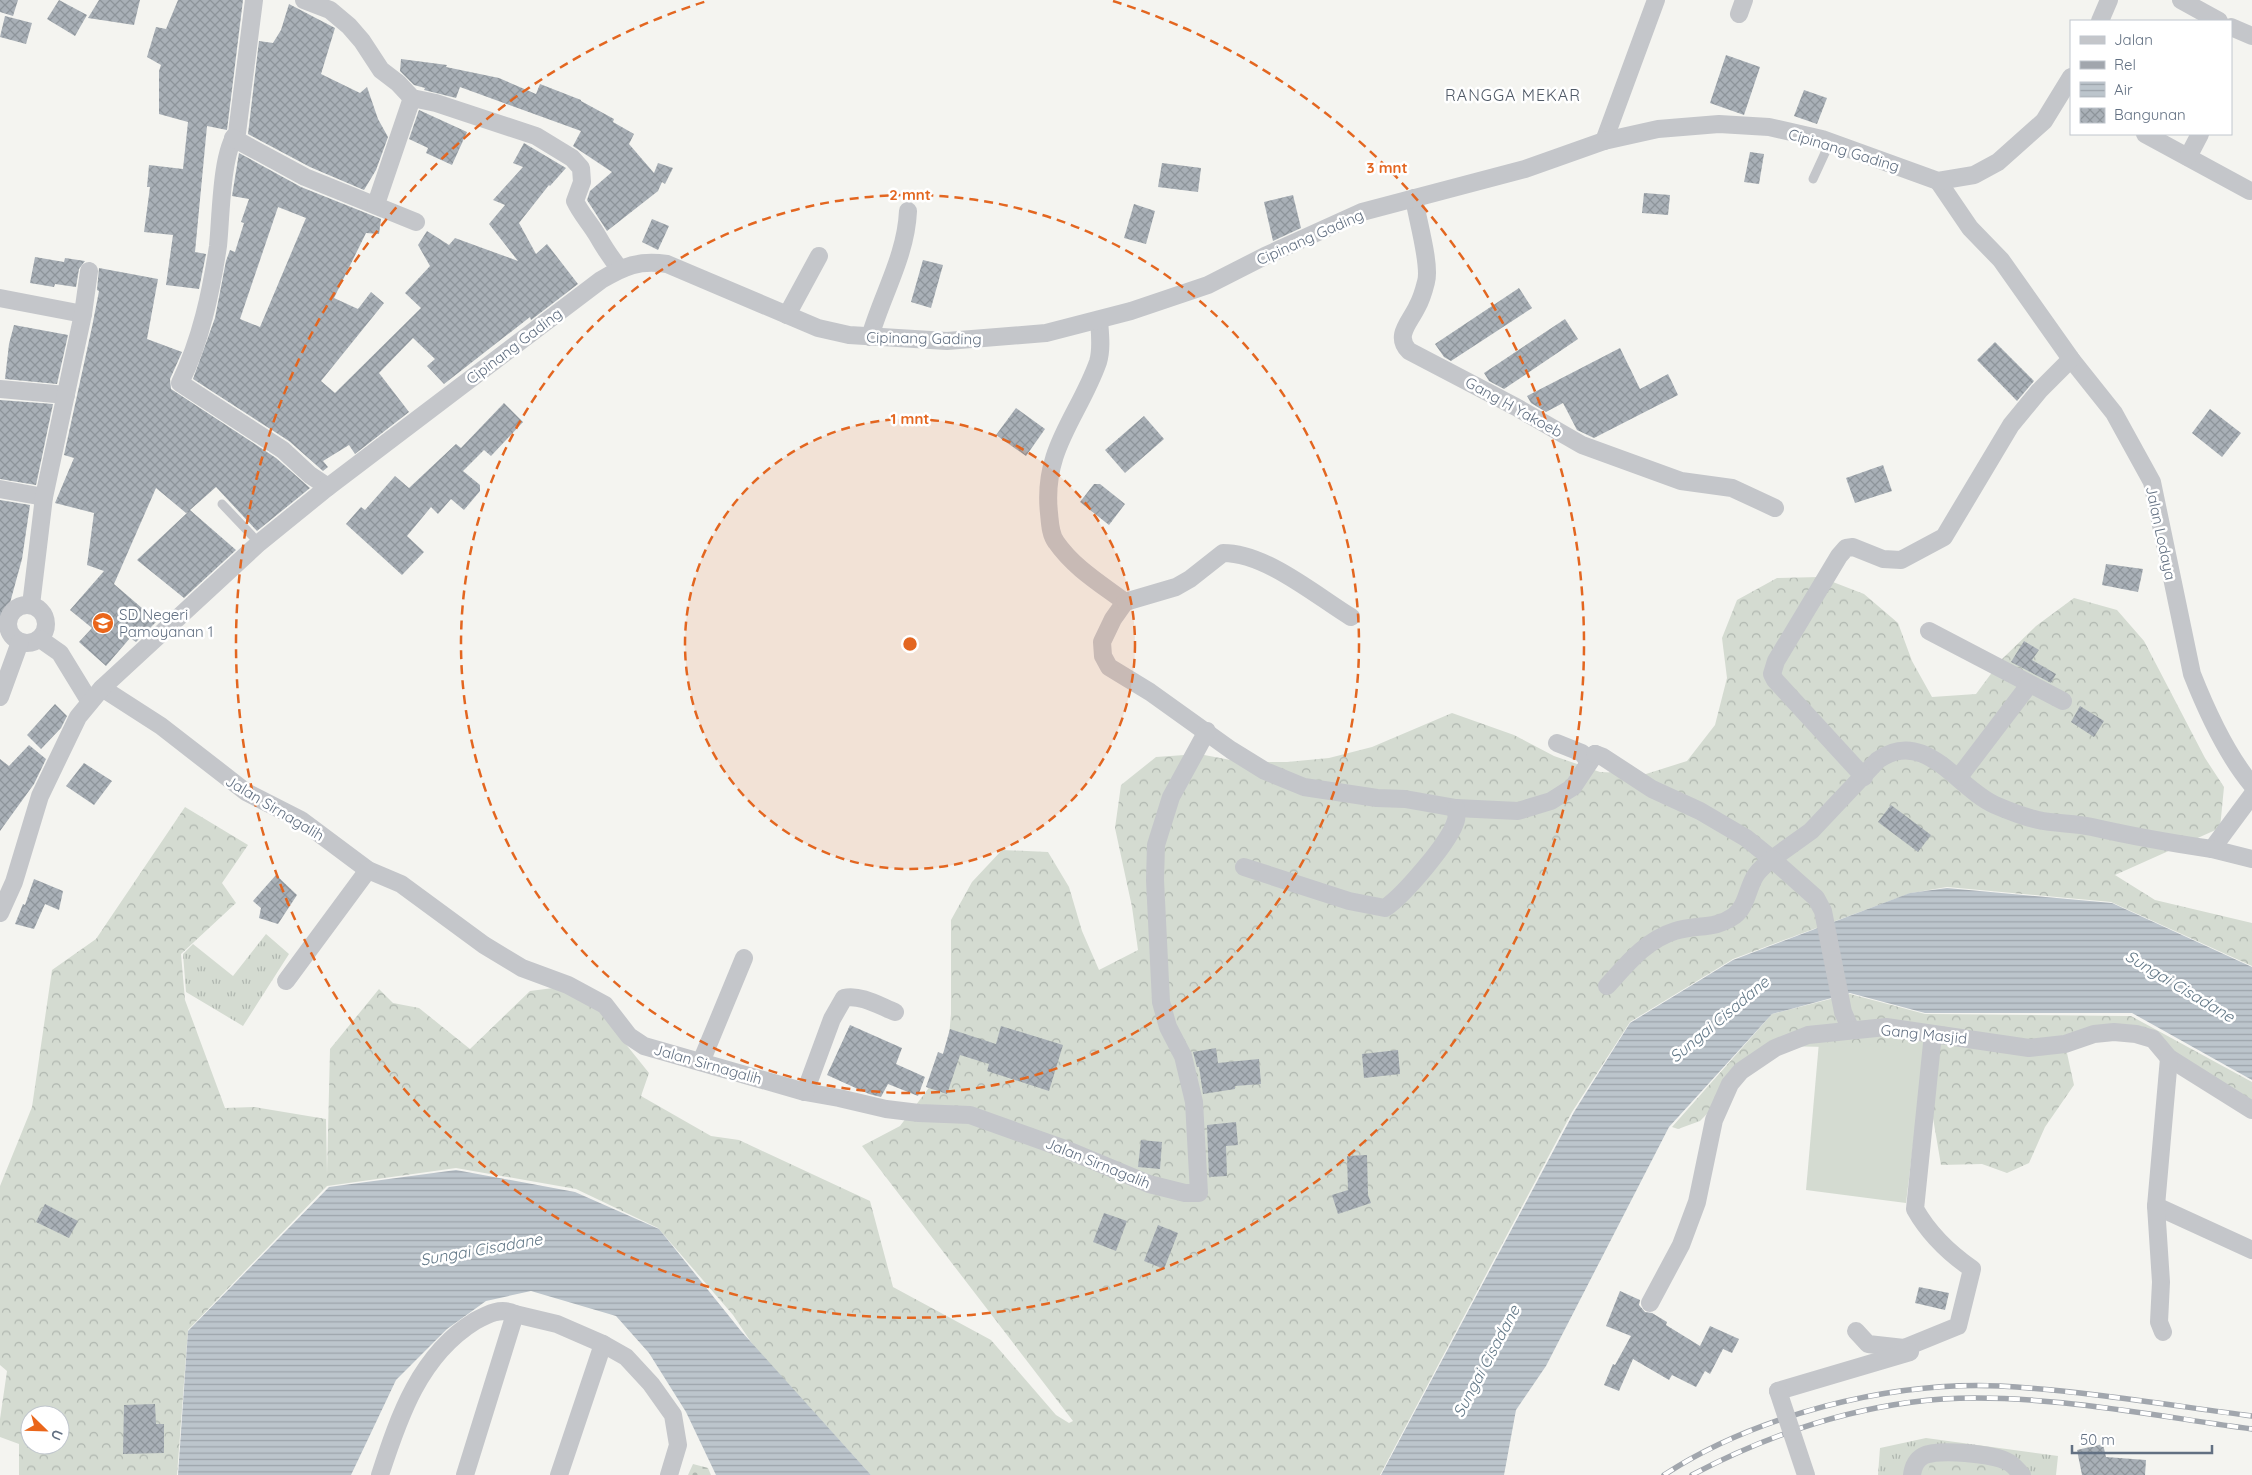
<svg xmlns="http://www.w3.org/2000/svg" width="2252" height="1475" font-family="Quicksand,sans-serif">
	<style>
		.grass { fill: url(#grass-tufts) }
		.forest { fill: url(#forest-crowns); fill-rule: evenodd }
		.cemetery { fill: url(#cemetery-stones) }
		.garden { fill: #d4dbd1 }
		.water { fill: url(#water-rules) }
		.building { fill: url(#building-cross-hatch); fill-rule: evenodd }
		.lines { fill: none; stroke-linecap: round; stroke-linejoin: round }
		.service { stroke: #c4c6ca; stroke-width: 9 }
		.minor { stroke: #c4c6ca; stroke-width: 18 }
		.rail-casing { stroke: #a1a6ad; stroke-width: 5.5 }
		.rail { stroke: #fff; stroke-width: 4; stroke-dasharray: 11; stroke-linecap: butt }
		.minor-bridge { stroke: #c4c6ca; stroke-width: 18 }
		.ring { fill: none; stroke: #e36620; stroke-width: 2.5; stroke-dasharray: 9 6 }
		.labels { text-anchor: middle; dominant-baseline: central; stroke-width: 5; stroke-linejoin: round; paint-order: stroke }
		.street-label { font-size: 15px; fill: #627082; stroke: #fff }
		.poi-label { font-size: 15px; fill: #627082; stroke: #fff; text-anchor: start }
		.neighbourhood-label { font-size: 16px; letter-spacing: 1px; fill: #505a67; stroke: #fff }
		.water-label { font-size: 16px; font-style: italic; fill: #627887; stroke: #fff }
		.centre { fill: #e36620; stroke: #fff; stroke-width: 2.5 }
		.ring-label { font-size: 15px; text-anchor: middle; font-weight: bold; fill: #e36620; stroke: #fff; stroke-width: 5; stroke-linejoin: round; paint-order: stroke }
	</style>
	<defs>
		<pattern id="grass-tufts" width="24" height="20" patternUnits="userSpaceOnUse" patternTransform="scale(1.25)"><rect width="24" height="20" fill="#d4dbd1"/><path d="M3 7l-1-3M5 7V3M7 7l1-3M15 17l-1-3M17 17v-4M19 17l1-3" fill="none" stroke="#afb6af"/></pattern>
		<pattern id="forest-crowns" width="20" height="18" patternUnits="userSpaceOnUse" patternTransform="scale(1.25)"><rect width="20" height="18" fill="#d4dbd1"/><path d="M2 6a3 3 0 1 1 6 0M12 15a3 3 0 1 1 6 0" fill="none" stroke="#afb6af"/></pattern>
		<pattern id="cemetery-stones" width="16" height="16" patternUnits="userSpaceOnUse" patternTransform="scale(1.25)"><rect width="16" height="16" fill="#d4dbd1"/><path d="M2 7V4a2 2 0 0 1 4 0v3zM10 15v-3a2 2 0 0 1 4 0v3z" fill="#afb6af"/></pattern>
		<pattern id="water-rules" width="6" height="5" patternUnits="userSpaceOnUse" patternTransform="scale(1.25)"><rect width="6" height="5" fill="#bcc5cc"/><path d="M0 2.5h6" fill="none" stroke="#9ca4ab"/></pattern>
		<pattern id="building-cross-hatch" width="8" height="8" patternUnits="userSpaceOnUse" patternTransform="scale(1.25)"><rect width="8" height="8" fill="#a9b0b7"/><path d="M0 0l8 8M0 8l8-8" fill="none" stroke="#8d949a"/></pattern>
	</defs>
	<rect width="100%" height="100%" fill="#f4f4f0"/>
	<g class="grass">
		<path d="M266,934L289,954L243,1026L186,992L183,954L193,944L233,976Z"/>
		<path d="M1926,1438L2058,1456L2056,1475H1878L1880,1448Z"/>
	</g>
	<g class="forest">
		<path d="M1820,577L1864,594L1898,623L1912,661L1932,697L1976,694L2002,659L2036,626L2074,598L2117,610L2144,641L2205,758L2224,787L2220,828L2115,875L2155,900L2252,923V966L2111,902L1947,887L1911,893L1733,959L1630,1022L1572,1112L1380,1475H871L755,1348L733,1315L658,1228L576,1189L456,1168L327,1186L188,1330L177,1475H19V1444L0,1437V1419L7,1371L0,1365V1186L32,1107L52,970L96,939L185,807L248,845L222,883L236,903L181,954L185,1000L225,1108L254,1107L326,1119L327,1174L330,1049L379,989L393,1003L419,1008L470,1049L530,991L561,987L592,1002L649,1073L641,1096L711,1136L739,1140L870,1201L893,1287L991,1340L1056,1415L1069,1423L1073,1421L862,1146L900,1126L928,1089L948,1048L951,1014V920L972,882L1002,850L1048,852L1069,887L1082,931L1099,970L1138,950L1132,907L1115,828L1121,785L1156,757L1199,754L1241,762H1287L1329,758L1372,747L1452,713L1514,735L1554,756L1600,772L1646,774L1687,761L1715,725L1727,678L1722,638L1737,600L1777,578ZM30,1415H60V1445H30Z"/>
		<path d="M1850,994L1925,1014L2131,1016L2252,1082V1110L2136,1034L2065,1044L2074,1085L2045,1127L2029,1163L2007,1173L1982,1164L1941,1165L1933,1118L1828,1047L1774,1046L1700,1121L1678,1129L1672,1127L1772,1014Z"/>
		<path d="M1946,1457L2002,1464L2017,1475H1927L1931,1460Z"/>
	</g>
	<path class="cemetery" d="M693,1464L708,1468L711,1475H688Z"/>
	<path class="garden" d="M1819,1042L1925,1047L1906,1203L1806,1190Z"/>
	<g class="water">
		<path d="M1947,888L2112,903L2252,967V1080L2132,1013H1925L1850,993L1772,1014L1669,1127L1546,1366L1516,1410L1504,1475H1381L1574,1112L1630,1023L1733,960L1910,893Z"/>
		<path d="M456,1170L575,1192L659,1229L741,1331L871,1475H716L686,1412L649,1353L616,1316L531,1291L486,1301L447,1329L396,1380L351,1475H178L188,1331L329,1187Z"/>
	</g>
	<g class="building">
		<path d="M0,0H18L13,16L0,12Z"/>
		<path d="M59,0L87,15L75,36L47,19Z"/>
		<path d="M99,0H140L134,25L88,18Z"/>
		<path d="M178,0H243L227,130L207,126L195,252L206,254L199,289L166,285L173,235L144,232L150,187H147L149,165L183,169L188,122L159,114V71L161,65L147,57L156,27L166,29Z"/>
		<path d="M289,4L335,28L321,74L360,93L367,87L378,119L388,137L376,170L364,190L310,167L248,134L259,41L273,43L281,30Z"/>
		<path d="M5,16L32,23L26,44L0,37Z"/>
		<path d="M1726,55L1760,67L1744,115L1710,103Z"/>
		<path d="M401,59L447,65L446,67L499,78L536,94L540,84L581,100V101L614,119L613,122L634,134L629,144L654,173L658,163L673,168L665,184L662,182L658,191L607,231L587,200L590,191L612,172L573,146L581,131L460,87L456,98L424,90L425,88L414,85L400,71Z"/>
		<path d="M1804,90L1827,98L1817,124L1794,116Z"/>
		<path d="M419,110L467,132L452,165L426,153L428,148L409,139Z"/>
		<path d="M524,143L566,168L550,186L549,185L519,223L536,254L547,244L578,284L531,320L530,317L444,384L427,366L435,359L413,338L379,373L409,412L355,454L349,445L323,461L328,467L323,471L289,441L193,379L215,318L226,261L230,250L235,252L244,223L241,222L249,199L232,196L239,153L301,187L381,219L379,234L366,233L334,298L358,309L371,292L384,303L321,381L335,393L421,308L405,293L430,266L418,245L427,231L449,245L455,238L518,261L489,224L505,205L493,200L523,167L513,163ZM278,207L306,218L260,327L240,319Z"/>
		<path d="M1750,152L1764,154L1759,184L1744,182Z"/>
		<path d="M1162,163L1201,168L1198,192L1158,187Z"/>
		<path d="M1644,193L1670,195L1668,215L1642,213Z"/>
		<path d="M1293,195L1301,228L1273,241L1264,202Z"/>
		<path d="M1134,204L1155,211L1146,244L1124,238Z"/>
		<path d="M652,219L669,226L658,250L642,242Z"/>
		<path d="M35,257L64,262L65,258L85,261L79,269L76,287L55,284L54,287L30,283Z"/>
		<path d="M923,260L943,265L931,308L911,302Z"/>
		<path d="M99,268L158,279L147,339L182,352L170,379L171,389L276,458L310,488L257,531L216,487L190,510L236,550L184,598L137,560L188,512L186,513L156,488L114,584L157,621L136,642L130,638L106,666L79,642L92,628L70,610L104,571L87,565L94,513L55,503L74,458L64,455L92,327L99,291L97,290Z"/>
		<path d="M1519,288L1532,308L1451,361L1444,357L1435,344Z"/>
		<path d="M1565,319L1578,339L1504,389L1489,381L1484,373Z"/>
		<path d="M14,325L68,335L57,384L5,379L9,344Z"/>
		<path d="M1995,342L2034,381L2017,401L1977,360Z"/>
		<path d="M1620,348L1640,389L1668,374L1678,395L1594,438L1577,430L1563,403L1546,412L1531,403L1527,396Z"/>
		<path d="M0,400L53,404L36,485L0,479Z"/>
		<path d="M504,403L523,422L491,456L484,450L463,471L480,485V491L464,510L451,499L438,514L431,507L407,536L424,552L402,575L346,524L361,507L365,510L395,476L409,488L456,444L461,448Z"/>
		<path d="M1016,408L1045,429L1026,456L996,435Z"/>
		<path d="M2210,409L2241,433L2222,457L2192,433Z"/>
		<path d="M1144,416L1164,439L1125,473L1105,450Z"/>
		<path d="M1883,465L1892,491L1855,503L1846,478Z"/>
		<path d="M1094,484H1100L1125,504L1109,525L1080,502Z"/>
		<path d="M0,500L30,505L22,559L5,621L0,620Z"/>
		<path d="M2106,564L2143,569L2138,592L2102,585Z"/>
		<path d="M2024,641L2039,650L2032,660L2056,674L2051,683L2011,662Z"/>
		<path d="M55,704L67,716L61,728L41,749L27,735Z"/>
		<path d="M2080,706L2104,721L2094,737L2071,722Z"/>
		<path d="M29,745L46,759L34,784L0,831V759L9,766Z"/>
		<path d="M84,763L112,781L94,805L66,786Z"/>
		<path d="M1891,805L1931,835L1918,852L1878,822Z"/>
		<path d="M276,875L297,895L278,924L259,918L261,908L253,901Z"/>
		<path d="M34,879L63,891L59,910L45,904L34,929L15,924L23,904L25,905Z"/>
		<path d="M850,1025L902,1048L896,1064L925,1077L918,1096L888,1084L881,1097L869,1094L827,1075Z"/>
		<path d="M1001,1026L1063,1045L1049,1091L987,1071L989,1064L960,1055L947,1094L926,1087L938,1052L943,1054L950,1029L996,1044Z"/>
		<path d="M1216,1048L1218,1063L1259,1059L1261,1084L1235,1086V1089L1203,1094L1199,1067H1197L1193,1052Z"/>
		<path d="M1398,1050L1400,1074L1364,1078L1362,1054Z"/>
		<path d="M1236,1122L1238,1145L1226,1146L1227,1176L1209,1177L1207,1125Z"/>
		<path d="M1141,1140L1162,1142L1160,1169L1138,1167Z"/>
		<path d="M1367,1155L1368,1195L1371,1203L1338,1214L1332,1195L1348,1190L1347,1156Z"/>
		<path d="M45,1204L78,1221L69,1238L36,1222Z"/>
		<path d="M1104,1213L1127,1221L1116,1251L1093,1242Z"/>
		<path d="M1158,1225L1178,1233L1164,1269L1144,1261Z"/>
		<path d="M1919,1287L1949,1293L1945,1310L1915,1303Z"/>
		<path d="M1620,1291L1640,1300L1639,1305L1645,1312L1652,1313L1667,1322L1666,1325L1700,1346L1710,1326L1739,1339L1732,1353L1723,1349L1710,1374L1705,1371L1696,1387L1672,1375L1669,1380L1633,1359L1619,1391L1604,1385L1613,1364L1615,1365L1631,1336L1606,1326Z"/>
		<path d="M155,1404L156,1424H164V1453L123,1454L124,1405Z"/>
		<path d="M2103,1444L2106,1457L2146,1460L2145,1475H2082L2077,1450Z"/>
	</g>
	<g class="lines">
		<g class="service">
			<path d="M1813,179L1830,142"/>
			<path d="M222,504L259,543"/>
		</g>
		<g class="minor">
			<path d="M254,0L237,133C221,152 221,218 218,246C211,292 201,340 180,383L283,450L310,475L328,487"/>
			<path d="M304,0L330,10L349,26L362,41L381,70L398,83L412,98L436,103L536,136L572,158L581,168L582,182L575,201C581,214 590,223 597,235C605,249 610,257 620,269"/>
			<path d="M2181,0L2219,21"/>
			<path d="M1739,14L1744,0"/>
			<path d="M2100,21L2109,0"/>
			<path d="M2231,27L2252,36"/>
			<path d="M2145,134L2250,191"/>
			<path d="M233,138L305,177L416,222"/>
			<path d="M1604,141L1656,0"/>
			<path d="M2188,157L2200,134"/>
			<path d="M1938,181L1970,228L2001,260L2071,359L2114,413L2152,482L2192,674C2207,712 2226,754 2252,785"/>
			<path d="M1414,198C1417,218 1431,265 1426,282C1424,290 1421,300 1417,307C1410,322 1394,336 1409,351L1516,407L1582,445L1681,481L1732,488L1775,508"/>
			<path d="M376,204L412,98"/>
			<path d="M0,298L83,314"/>
			<path d="M787,315L819,256"/>
			<path d="M1099,320C1100,334 1102,349 1098,362C1079,416 1042,449 1049,513C1050,522 1050,534 1056,542C1074,568 1101,584 1125,602L1113,619L1102,642L1103,656L1109,667L1150,692L1231,750L1265,771L1304,787L1377,798L1405,799L1456,808L1518,811L1551,801L1573,787L1595,754"/>
			<path d="M870,337C882,295 906,256 908,211"/>
			<path d="M0,389L66,395"/>
			<path d="M0,489L44,497"/>
			<path d="M1125,602L1176,587L1190,579L1223,553C1266,553 1315,595 1351,617"/>
			<circle cx="27" cy="624" r="19"/>
			<path d="M31,605L44,497L83,314L89,271"/>
			<path d="M1929,631L2063,701"/>
			<path d="M40,639L60,653L90,702"/>
			<path d="M102,688L161,726L246,792L301,820L368,870L401,884L484,945L522,968L568,985L605,1005L629,1036L644,1046L805,1092L839,1098L886,1109L919,1113L970,1115L1065,1149L1149,1184L1185,1193H1199L1194,1102L1183,1056L1168,1027L1161,1002L1155,880L1156,845L1171,797L1207,731"/>
			<path d="M0,697L20,642"/>
			<path d="M1557,743L1582,753L1589,762L1595,754"/>
			<path d="M1595,754L1603,757L1652,789L1700,811L1746,838L1772,859L1811,831L1878,760C1925,727 1957,788 1995,805C2009,811 2024,817 2038,820C2056,824 2074,823 2092,827C2131,836 2171,843 2212,849L2252,795"/>
			<path d="M1864,777L1775,680L1772,674L1776,661L1839,556L1846,548L1853,547L1883,559L1901,560L1944,537L2011,425L2039,391L2071,359"/>
			<path d="M1959,777L2029,685"/>
			<path d="M2212,849L2252,859"/>
			<path d="M1244,867L1349,901L1385,908C1403,896 1451,841 1456,820C1457,817 1456,812 1456,808"/>
			<path d="M0,913L14,882L40,796L78,717L102,688L259,543L328,487L601,280C625,266 638,260 667,264L818,328L849,335L947,341L1046,333L1131,311L1208,285L1265,256L1362,212L1525,169L1604,141L1658,129L1719,124L1769,127L1822,139L1938,181L1974,175L1998,162L2044,121L2071,77"/>
			<path d="M286,981L368,870"/>
			<path d="M1607,986C1627,964 1646,940 1675,931C1697,924 1714,930 1734,916C1746,907 1747,891 1754,878C1758,870 1765,865 1772,859L1816,898L1823,911L1843,1012L1851,1030"/>
			<path d="M701,1062L744,958"/>
			<path d="M805,1092L832,1019L844,998C860,994 880,1006 895,1012"/>
			<path d="M2156,1206L2252,1250"/>
			<path d="M1650,1303L1681,1245L1697,1202L1714,1120L1730,1084L1741,1071L1775,1048L1808,1035L1886,1027L2029,1048L2065,1044L2094,1034L2114,1032L2136,1034L2153,1039L2169,1058L2252,1110"/>
			<path d="M1856,1331L1868,1344L1904,1348L1958,1326L1972,1269C1949,1253 1929,1234 1915,1209L1933,1034"/>
			<path d="M2163,1332L2159,1322L2161,1282L2156,1206L2169,1058"/>
			<path d="M603,1344L626,1357L651,1384L673,1415L678,1445L669,1475"/>
			<path d="M1778,1391L1910,1352"/>
			<path d="M380,1475C399,1416 420,1355 475,1321C488,1314 501,1307 515,1314"/>
			<path d="M465,1475L515,1314L557,1324L603,1344L559,1475"/>
			<path d="M1912,1475C1913,1467 1916,1460 1923,1456C1937,1448 1994,1454 2008,1462C2013,1464 2018,1471 2022,1475"/>
		</g>
		<g class="rail-casing">
			<g id="rail">
				<path d="M1664,1475C1756,1415 1890,1381 2000,1386C2084,1391 2168,1405 2252,1416"/>
				<path d="M1692,1475C1769,1434 1856,1405 1943,1399C2042,1393 2154,1416 2252,1429"/>
			</g>
		</g>
		<use href="#rail" class="rail"/>
		<path class="minor-bridge" d="M1778,1391L1806,1475"/>
	</g>
	<circle cx="910" cy="644" r="225" fill="#e36620" fill-opacity=".12"/>
	<g class="ring">
		<circle cx="910" cy="644" r="225"/>
		<circle cx="910" cy="644" r="449"/>
		<path d="M1113 1A674 674 0 1 1 707 1"/>
	</g>
	<defs>
		<g id="school-disc" transform="scale(1.125)"><circle r="9.5" fill="#ea661b" stroke="#fff"/><path d="M0-5L7-2L0 1L-7-2ZM-4 1L0 2.5L4 1V4Q0 6-4 4Z" fill="#fff"/></g>
	</defs>
	<g fill-rule="evenodd">
		<use href="#school-disc" x="103" y="623"/>
	</g>
	<g class="labels">
		<g class="street-label">
			<text transform="translate(1844 150) rotate(17)">Cipinang Gading</text>
			<text transform="translate(1310 237) rotate(-24)">Cipinang Gading</text>
			<text transform="translate(924 338) rotate(1)">Cipinang Gading</text>
			<text transform="translate(514 346) rotate(-37)">Cipinang Gading</text>
			<text transform="translate(1514 407) rotate(29)">Gang H Yakoeb</text>
			<text transform="translate(2161 533) rotate(78)">Jalan Lodaya</text>
			<text transform="translate(275 808) rotate(31)">Jalan Sirnagalih</text>
			<text transform="translate(1924 1034) rotate(6)">Gang Masjid</text>
			<text transform="translate(708 1064) rotate(16)">Jalan Sirnagalih</text>
			<text transform="translate(1098 1163) rotate(22)">Jalan Sirnagalih</text>
		</g>
		<g class="poi-label">
			<text x="119" y="614">SD Negeri<tspan x="119" dy="17">Pamoyanan 1</tspan></text>
		</g>
		<g class="neighbourhood-label">
			<text x="1513" y="95">RANGGA MEKAR</text>
		</g>
		<g class="water-label">
			<text transform="translate(2180 986) rotate(31)">Sungai Cisadane</text>
			<text transform="translate(1719 1019) rotate(-40)">Sungai Cisadane</text>
			<text transform="translate(481 1249) rotate(-10)">Sungai Cisadane</text>
			<text transform="translate(1486 1361) rotate(-62)">Sungai Cisadane</text>
		</g>
	</g>
	<circle cx="910" cy="644" r="8" class="centre"/>
	<g class="ring-label">
		<text x="1387" y="173">3 mnt</text>
		<text x="910" y="200">2 mnt</text>
		<text x="910" y="424">1 mnt</text>
	</g>
	<rect x="2070" y="20" width="162" height="115" fill="#ffffff" stroke="#c0c6cd"/>
	<rect x="2080" y="36" width="25" height="8" fill="#c4c6ca" stroke="#c0c6cd"/>
	<text x="2114" y="45" font-size="15" fill="#627082">Jalan</text>
	<rect x="2080" y="61" width="25" height="8" fill="#a1a6ad" stroke="#c0c6cd"/>
	<text x="2114" y="70" font-size="15" fill="#627082">Rel</text>
	<rect x="2080" y="82" width="25" height="15" fill="url(#water-rules)" stroke="#c0c6cd"/>
	<text x="2114" y="95" font-size="15" fill="#627082">Air</text>
	<rect x="2080" y="108" width="25" height="15" fill="url(#building-cross-hatch)" stroke="#c0c6cd"/>
	<text x="2114" y="120" font-size="15" fill="#627082">Bangunan</text>
	<g transform="translate(45 1430) rotate(113)"><circle r="24" fill="#ffffff" stroke="#c0c6cd"/>
	<path d="M0-4L9 19L0 12L-9 19Z" fill="#ea661b"/>
	<text y="-8" font-size="14" font-weight="bold" text-anchor="middle" fill="#627082">U</text>
	</g>
	<path d="M2072 1445v8h140v-8" fill="none" stroke="#627082" stroke-width="2.5"/>
	<text x="2080" y="1445" font-size="15" fill="#627082" stroke="#ffffff" stroke-width="4" paint-order="stroke">50 m</text>
</svg>
